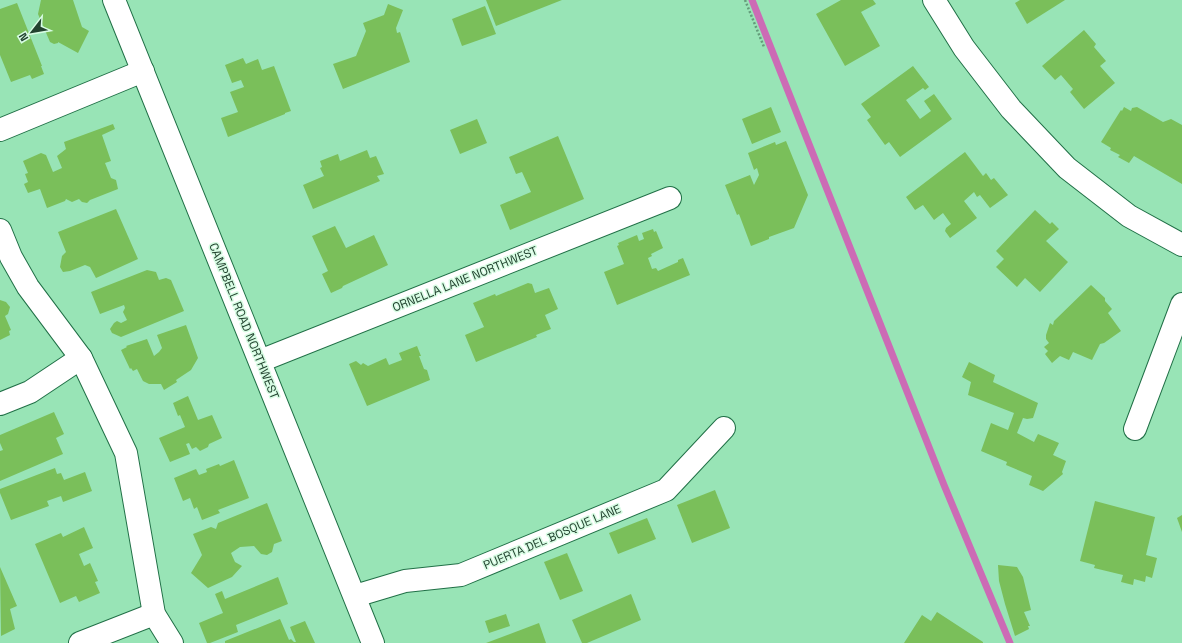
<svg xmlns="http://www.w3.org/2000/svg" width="1182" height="643" font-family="'Space Grotesk',sans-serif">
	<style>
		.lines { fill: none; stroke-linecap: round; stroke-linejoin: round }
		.stream { stroke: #cc6bb5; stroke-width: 7 }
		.building { fill: #7abf5a }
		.minor-casing { stroke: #217047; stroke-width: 24 }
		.path { stroke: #649c7a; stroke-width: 2.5; stroke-dasharray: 2 2; stroke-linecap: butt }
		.minor { stroke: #fff; stroke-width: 22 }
		.labels { text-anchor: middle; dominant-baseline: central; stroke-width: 3; stroke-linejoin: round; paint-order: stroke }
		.street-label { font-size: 12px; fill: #22422f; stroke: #d7fce3 }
	</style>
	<rect width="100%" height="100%" fill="#98e4b6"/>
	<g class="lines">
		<path class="stream" d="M752,0L944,485L1010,643"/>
	</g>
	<g class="building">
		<path d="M41,0H73L82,27L89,31L78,53L58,42V43L54,44L50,42L38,14Z"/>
		<path d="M486,0H562L496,26Z"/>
		<path d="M841,0H873L876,4L861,12L880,46L845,66L816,14Z"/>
		<path d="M1020,0H1065L1027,24L1015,3Z"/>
		<path d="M17,3L42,66H41L44,74L32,79L30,75L11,82L0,55V9Z"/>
		<path d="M388,4L403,10L396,28L397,33L400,32L410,62L343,89L333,64L356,56L366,31L363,23L384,15Z"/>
		<path d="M485,6L496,34L462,46L452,19Z"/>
		<path d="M1084,30L1096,44L1094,47L1106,61L1100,66L1115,83L1084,109L1070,92L1073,89L1061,75L1055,80L1042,66Z"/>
		<path d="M243,58L246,64L258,59L262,70L274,66L291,111L285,113V114L228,137L221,118L238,112L230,92L244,87L241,80L232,83L225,65Z"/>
		<path d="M913,66L929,87L925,90L923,88L906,100L920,119L931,111L924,101L934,94L952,119L900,157L889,142L885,145L867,120L871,117L861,104Z"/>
		<path d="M771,107L781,132L752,144L742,119Z"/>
		<path d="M1124,107L1131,111L1132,108L1137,107L1163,122L1171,119L1182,125V184L1134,156L1129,163L1118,157L1120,155L1110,150L1111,148L1101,142L1121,110L1122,111Z"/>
		<path d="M477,119L487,143L460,154L450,130Z"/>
		<path d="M113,124L115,129L102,135L111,161L105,163L111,178L116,180L118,189L90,200L87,203L82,202L79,199L72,202L66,199L65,201L47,208L40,189L28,193L24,184L28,182L25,174L28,173L23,161L41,153L46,155L53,172L62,168L57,156L66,149L64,142Z"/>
		<path d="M558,136L584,199L510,230L500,205L531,192L522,172L516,174L509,157Z"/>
		<path d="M786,141L808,195L794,228L769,237V239L751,246L739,214L737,215L725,185L750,175L754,185L759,175L757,168L754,170L748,153L775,142L776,145Z"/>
		<path d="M367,150L370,158L376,156L384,174L377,176L380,181L313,209L303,185L324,176L320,168L322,167L320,161L338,154L340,161Z"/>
		<path d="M965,152L983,176L986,173L991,180L994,178L1008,195L990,208L980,195L977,197L974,192L964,201L977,218L950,238L945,231L946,228L951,224L943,213L934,220L923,205L915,210L906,197Z"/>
		<path d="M116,209L138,259L96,278L90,267L85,265L70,271L63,272L60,267L62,256L66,252L58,232Z"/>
		<path d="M1035,210L1050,224L1052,222L1059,229L1046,241L1068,262L1040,292L1025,278L1017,287L996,267L1004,259L996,251Z"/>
		<path d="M335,226L346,248L374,235L388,265L343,286L342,288L331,293L322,274L328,271L312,236Z"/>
		<path d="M653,229L654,232L656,231L663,248L651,254L652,256L648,258L652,269L656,268L658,271L678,262V260L683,258L690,275L617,305L604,272L624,264L617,246L619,245L618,243L637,235L639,241L644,239L642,233Z"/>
		<path d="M147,270L156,272L159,280L166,278L171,280L184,311L121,337L112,333L110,329L114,323L117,321L121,323L127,320L123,312L125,308L124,305L100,314L91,292Z"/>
		<path d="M528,283L532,284L535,293L549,288L558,309L545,315L551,329L536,335L537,337L476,362L465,335L484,327L473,303L495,294L496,296Z"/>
		<path d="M1091,285L1105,298V301L1112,309L1108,313L1121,331L1104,343L1100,344L1092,360L1073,352L1069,360L1060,356L1052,363L1045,354L1048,351L1044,347L1049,343L1046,339V335L1050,323L1053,325L1054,321Z"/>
		<path d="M0,300L6,302L10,307L8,314L5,316L11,330L9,331L10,335L0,340Z"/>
		<path d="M186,325L198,358L191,370L176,380L177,382L164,390L161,384H149L143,381L137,369L133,371L131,368L130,369L121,350L127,347L126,346L147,339L154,356L159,352L162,348L157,335Z"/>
		<path d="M417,346L421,356H419L424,369L427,370L430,380L367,406L349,364L356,361L361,365L363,363L368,366L386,358L389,365L402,360L399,353Z"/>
		<path d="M969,362L995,375L993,382L1038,403L1033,418L1027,419L1023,418L1017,433L1034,442L1038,434L1059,443L1053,455L1066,461L1062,472L1063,474L1043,491L1029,485L1032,476L1006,465L1007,462L981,451L991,423L1008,430L1014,413L968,395L971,382L962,377Z"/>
		<path d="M188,396L198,420L212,415L222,438L209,444L208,447L200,451L196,447L192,449L189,443L186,444L190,454L170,462L159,438L185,427L180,415L178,416L173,403Z"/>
		<path d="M54,412L64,434L56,438L63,454L0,481V451L3,450L0,443V435Z"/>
		<path d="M234,460L249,498L218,510L220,513L202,520L197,507L194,509L190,498L183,501L174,478L196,469L199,475L207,472L206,469L219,464L220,466Z"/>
		<path d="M55,468L57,474L61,473L64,480L85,472L92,491L63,502L61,496L47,501L49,506L11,520L0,493V489Z"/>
		<path d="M715,490L730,528L692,543L677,505Z"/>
		<path d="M1095,501L1155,517L1146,555L1157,558L1152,578L1146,576L1145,582L1134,579L1133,585L1121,582L1123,575L1094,568L1095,565L1080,561Z"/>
		<path d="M267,503L282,541L274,544L272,552L267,555L261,554L254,546L240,547L231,553L235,562L242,566L232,577L208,588L191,573L202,555L193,534L211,527L216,529L218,523Z"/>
		<path d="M1182,515V532L1177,518Z"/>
		<path d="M647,518L656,539L618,554L609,533Z"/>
		<path d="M84,527L93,548L79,554L84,566L90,563L98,581L95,582L100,593L79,602L76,596L60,603L35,544L61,533L63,537Z"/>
		<path d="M567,553L583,591L560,600L544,562Z"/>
		<path d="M998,565L1017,567L1023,577L1031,610L1024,612L1030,626H1028L1029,629L1015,636L1005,604L999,581Z"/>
		<path d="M0,567L17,606L10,609L15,629L1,636Z"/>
		<path d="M278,577L288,604L236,625L238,632L210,643H207L199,623L223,613L215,594L222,591L225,599Z"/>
		<path d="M631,594L641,620L587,643H582L572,620Z"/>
		<path d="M937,612L983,642V643H904L922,615L931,621Z"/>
		<path d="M506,614L510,626L489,633L485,621Z"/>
		<path d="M280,619L289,640L291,639L294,642H296L290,627L305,621L315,643H225V641Z"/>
		<path d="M539,623L546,643H486Z"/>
	</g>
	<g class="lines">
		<g class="minor-casing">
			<g id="minor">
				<path d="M114,0L373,643"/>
				<path d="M934,0L964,48L1011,109L1067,168L1129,216L1182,245"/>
				<path d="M0,130L143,71"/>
				<path d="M0,230L11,257L28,287L81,358L126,453L154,614L172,643"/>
				<path d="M260,361L670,198"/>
				<path d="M0,404L30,392L81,358"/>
				<path d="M1135,429L1182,304"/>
				<path d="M355,596L405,581L461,575L666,490L724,428"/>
				<path d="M80,643L154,614"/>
			</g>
		</g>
		<path class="path" d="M745,0L764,47"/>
		<use href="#minor" class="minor"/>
	</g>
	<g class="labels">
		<g class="street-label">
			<text transform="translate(465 279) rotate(-22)">ORNELLA LANE NORTHWEST</text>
			<text transform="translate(244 321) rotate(68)">CAMPBELL ROAD NORTHWEST</text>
			<text transform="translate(552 537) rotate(-23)">PUERTA DEL BOSQUE LANE</text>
		</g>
	</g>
	<g transform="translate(32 32) rotate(239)" stroke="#d7fce3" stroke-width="3" paint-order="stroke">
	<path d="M0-3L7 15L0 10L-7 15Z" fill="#22422f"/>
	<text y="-6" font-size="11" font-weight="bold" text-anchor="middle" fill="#22422f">N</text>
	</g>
</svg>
